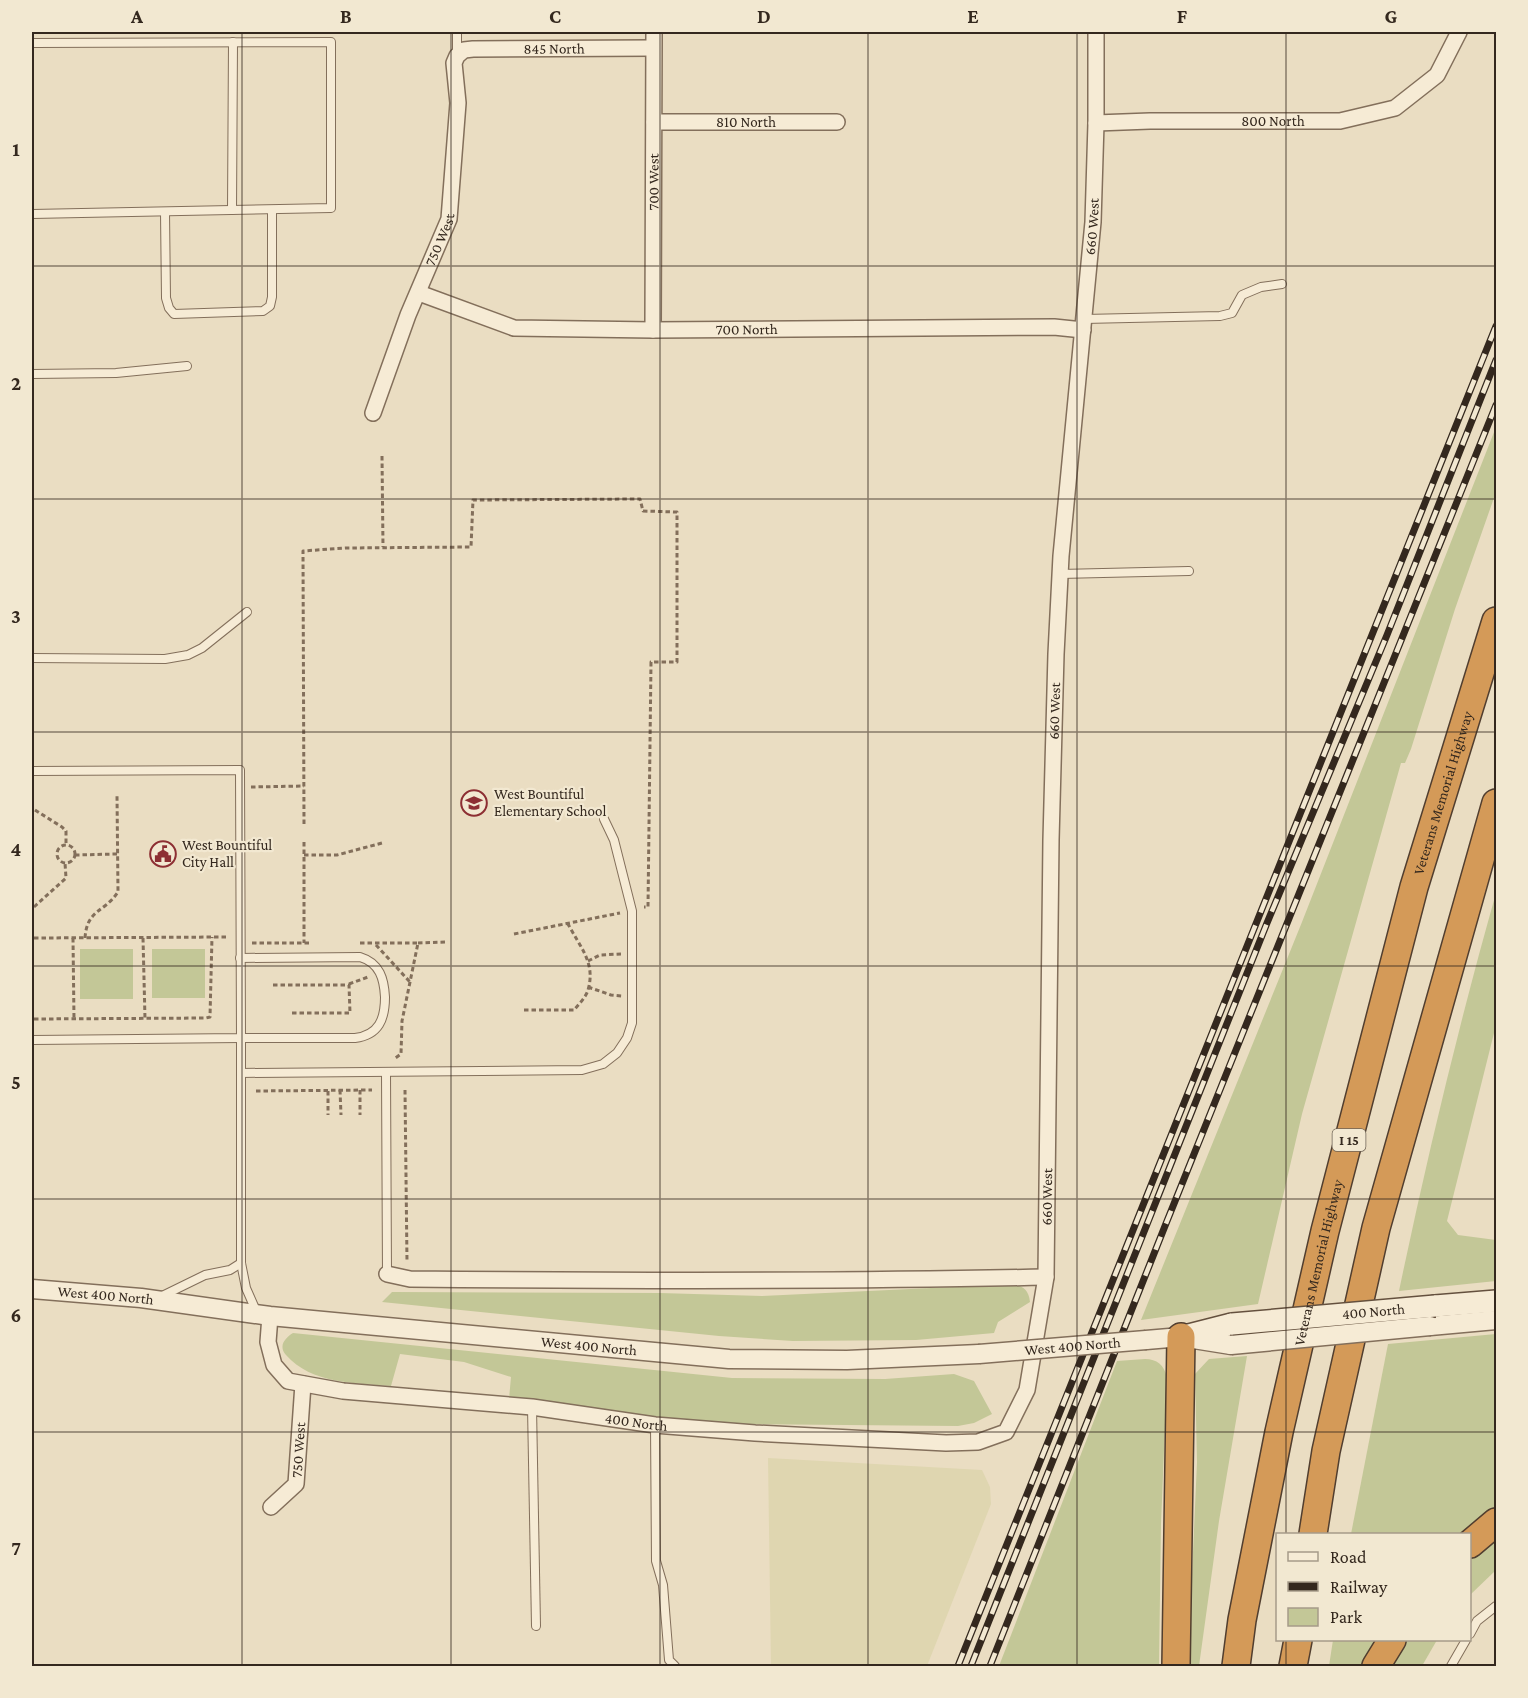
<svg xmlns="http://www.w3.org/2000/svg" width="1528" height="1698" font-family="'Crimson Pro',serif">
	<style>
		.farmland { fill: #dfd6b0 }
		.green { fill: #c3c797 }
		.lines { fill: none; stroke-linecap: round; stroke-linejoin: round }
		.service-casing { stroke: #836f5b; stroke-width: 10 }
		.minor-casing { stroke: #836f5b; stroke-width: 18 }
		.tertiary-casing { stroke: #836f5b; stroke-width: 21 }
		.secondary-casing { stroke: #64503e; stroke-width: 24 }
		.motorway-casing { stroke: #513e2f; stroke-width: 30 }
		.path { stroke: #836f5b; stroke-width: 3; stroke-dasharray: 4.5 3; stroke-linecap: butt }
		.service { stroke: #f6ebd5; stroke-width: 8 }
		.minor { stroke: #f6ebd5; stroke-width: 15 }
		.tertiary { stroke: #f6ebd5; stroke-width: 18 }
		.secondary { stroke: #f6ebd5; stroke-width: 21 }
		.motorway { stroke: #d49a58; stroke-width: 27 }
		.rail-casing { stroke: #34281e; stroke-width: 7 }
		.rail { stroke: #f2e8d1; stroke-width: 4.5; stroke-dasharray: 14; stroke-linecap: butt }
		.tertiary-bridge-casing { stroke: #836f5b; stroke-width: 21; stroke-linecap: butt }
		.secondary-bridge-casing { stroke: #64503e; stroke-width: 24; stroke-linecap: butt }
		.tertiary-bridge { stroke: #f6ebd5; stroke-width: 18 }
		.secondary-bridge { stroke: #f6ebd5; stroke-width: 21 }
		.grid { fill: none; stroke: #34281e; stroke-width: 1.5; stroke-opacity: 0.55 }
		.labels { text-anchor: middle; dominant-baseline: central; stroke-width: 4.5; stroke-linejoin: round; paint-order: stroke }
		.shield { fill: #f2e8d1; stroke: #6d6254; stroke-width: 1.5 }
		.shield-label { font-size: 14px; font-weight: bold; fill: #34281e }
		.street-label { font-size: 15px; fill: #34281e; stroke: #f2e8d1 }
		.poi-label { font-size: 15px; fill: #34281e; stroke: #f2e8d1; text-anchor: start }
		.neatline { fill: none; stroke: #34281e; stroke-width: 2 }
		.grid-label { font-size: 20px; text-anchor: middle; font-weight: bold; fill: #34281e }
	</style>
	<rect width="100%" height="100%" fill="#eaddc2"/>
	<path class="farmland" d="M768,1458L982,1470L990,1487L991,1504L927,1666H771Z"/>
	<g class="green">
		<path d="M1496,427V492L1455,609L1411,749L1405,763H1401L1302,1114L1258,1304L1141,1320L1302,922Z"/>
		<path d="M1496,893V1025L1447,1221L1458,1235L1496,1240V1281L1399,1291C1427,1157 1459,1024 1496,893Z"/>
		<rect x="80" y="949" width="53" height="50"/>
		<rect x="152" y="949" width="53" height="49"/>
		<path d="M995,1285C1011,1285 1028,1281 1030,1302L998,1322L994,1333L916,1340L793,1341L719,1336L382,1302L392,1292L660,1293L762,1296Z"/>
		<path d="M293,1333L732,1378L885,1379L954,1374L974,1381L992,1414L974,1423L958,1426L728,1424L590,1410L509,1399L511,1377L464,1362L400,1354L391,1386C356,1383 311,1384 286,1355C278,1346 285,1338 293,1333Z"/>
		<path d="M1496,1334V1505L1462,1534H1351L1388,1344Z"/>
		<path d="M1247,1356L1219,1521L1199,1666H1188L1197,1462L1195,1374L1209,1359Z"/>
		<path d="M1145,1359C1157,1359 1164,1365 1167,1377L1161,1524L1159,1666H999L1117,1361Z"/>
		<path d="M1496,1536V1570L1470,1595V1559Z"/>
		<path d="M1333,1640H1376L1363,1666H1329Z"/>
		<path d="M1400,1640H1437L1422,1666H1386Z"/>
	</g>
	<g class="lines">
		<g class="service-casing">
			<g id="service">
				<path d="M457,32V54"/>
				<path d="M32,43L331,42V208L32,214"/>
				<path d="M232,210L233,42"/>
				<path d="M165,212L166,298L169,308L174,314L263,311L270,306L272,297V210"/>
				<path d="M1084,319L1220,316L1232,313L1242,295L1261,287L1282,284"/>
				<path d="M32,374L116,373L187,366"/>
				<path d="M1060,574L1189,571"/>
				<path d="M32,658L165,659L188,655L202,648L247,612"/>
				<path d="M32,771L240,770L241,1038L32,1040"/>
				<path d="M240,958L360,957C380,963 384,979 385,997C385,1019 379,1035 355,1038H241V1263L246,1288L257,1313"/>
				<path d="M241,1073L582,1070L603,1064L617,1053L627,1038L632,1023V911L614,840L604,819"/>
				<path d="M386,1073L387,1274"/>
				<path d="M160,1297L205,1275L230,1270L241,1263"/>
				<path d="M532,1407L536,1626"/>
				<path d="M655,1425L656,1561L663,1585L669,1660L675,1666"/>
				<path d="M1470,1634L1477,1621L1496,1606"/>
				<path d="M1451,1666L1466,1640"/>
			</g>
		</g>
		<g class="minor-casing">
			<g id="minor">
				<path id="s1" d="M654,122H837"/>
				<path id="s2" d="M1096,123L1150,121H1340L1395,108L1437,75L1459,32"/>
				<path id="s3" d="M419,293L514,328L653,330L1054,327L1083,330"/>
				<path id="s4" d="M653,330L654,32"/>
				<path id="s5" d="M373,413L408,315L449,219L458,103L454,63L457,56L464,50L473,49L653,48"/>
				<path d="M387,1274L410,1279C622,1281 834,1282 1046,1277"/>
				<path id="s6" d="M270,1316L268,1342L274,1365L288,1381L343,1391L532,1407L655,1425L755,1433L946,1443L978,1442L1006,1432L1027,1390L1046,1277L1051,840L1056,654L1061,556L1093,222L1096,123V32"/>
				<path id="s7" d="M271,1507L296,1484L303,1384"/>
			</g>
		</g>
		<g class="tertiary-casing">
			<g id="tertiary">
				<path id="s8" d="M32,1289L141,1298L270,1316L729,1359L847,1360L979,1354"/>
				<path d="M1430,1326L1496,1320"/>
				<path d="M1146,1340L1181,1337L1231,1345"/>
			</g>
		</g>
		<g class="secondary-casing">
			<g id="secondary">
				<path d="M1435,1306L1496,1301"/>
				<path d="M1181,1337L1232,1324"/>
			</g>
		</g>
		<g class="motorway-casing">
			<g id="motorway">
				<path d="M1313,1534L1326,1451L1376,1228L1496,803"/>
				<path d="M1470,1544L1496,1522"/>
				<path d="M1176,1666L1181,1337"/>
				<path id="s9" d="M1236,1666L1242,1620L1279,1432L1325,1231L1414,887L1496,621"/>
				<path d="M1293,1666L1298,1640"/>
				<path d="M1376,1666L1392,1640"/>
			</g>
		</g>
		<g class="path">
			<path d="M382,456L383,547"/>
			<path d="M251,787L304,786"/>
			<path d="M35,810L62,827L66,831V845"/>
			<path d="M304,824L303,551L345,548L471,547L473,500L640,499L643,511L677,512V662H651L648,907H644"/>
			<path d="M304,842V943"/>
			<circle cx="66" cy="854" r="9"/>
			<path d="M75,855L117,854"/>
			<path d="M304,855H337L382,843"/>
			<path d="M34,907L66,878L65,863"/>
			<path d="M514,934L620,913"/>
			<path d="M34,938L227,937"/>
			<path d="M73,938L74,1019"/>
			<path d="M85,938C87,909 104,913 118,892L117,795"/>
			<path d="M143,938L145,1019"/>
			<path d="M252,943H309"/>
			<path d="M360,943H418L402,1021L401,1054L394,1059"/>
			<path d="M418,943L448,942"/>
			<path d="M376,945L410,982"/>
			<path d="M588,961L600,955L621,954"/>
			<path d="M349,984L368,977"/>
			<path d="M273,985H349L350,1013H292"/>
			<path d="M588,987L611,995L622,996"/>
			<path d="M524,1010H574C579,1004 586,997 588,990C596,963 580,947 568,924"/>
			<path d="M34,1019L206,1018L210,1017L212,937"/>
			<path d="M340,1090L341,1115"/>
			<path d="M360,1090V1115"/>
			<path d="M405,1090L407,1262"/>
			<path d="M256,1091L372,1090"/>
			<path d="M328,1091V1115"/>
		</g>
		<use href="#service" class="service"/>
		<use href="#minor" class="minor"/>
		<use href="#tertiary" class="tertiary"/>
		<use href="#secondary" class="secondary"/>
		<use href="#motorway" class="motorway"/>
		<g class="rail-casing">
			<g id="rail">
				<path d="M958,1666L1496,326"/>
				<path d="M971,1666L1267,923L1387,635L1496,360"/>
				<path d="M990,1666L1165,1226L1496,405"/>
			</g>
		</g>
		<use href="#rail" class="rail"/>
		<g class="tertiary-bridge-casing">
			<g id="tertiary-bridge">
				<path d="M1231,1345L1430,1326"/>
				<path id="s10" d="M979,1354L1146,1340"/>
			</g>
		</g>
		<g class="secondary-bridge-casing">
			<g id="secondary-bridge">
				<path id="s11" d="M1232,1324L1435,1306"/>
			</g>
		</g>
		<use href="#tertiary-bridge" class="tertiary-bridge"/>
		<use href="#secondary-bridge" class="secondary-bridge"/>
	</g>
	<path class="grid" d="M242,32V1666M451,32V1666M660,32V1666M868,32V1666M1077,32V1666M1286,32V1534M32,266H1496M32,499H1496M32,732H1496M32,966H1496M32,1199H1496M32,1432H1496M1286,1640V1666"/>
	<defs>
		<g id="school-ring" transform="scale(1.35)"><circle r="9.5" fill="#f2e8d1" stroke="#8d2f33" stroke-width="1.5"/><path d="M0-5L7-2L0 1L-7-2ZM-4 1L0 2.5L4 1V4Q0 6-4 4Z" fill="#8d2f33"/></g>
		<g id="civic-ring" transform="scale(1.35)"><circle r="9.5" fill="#f2e8d1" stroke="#8d2f33" stroke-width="1.5"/><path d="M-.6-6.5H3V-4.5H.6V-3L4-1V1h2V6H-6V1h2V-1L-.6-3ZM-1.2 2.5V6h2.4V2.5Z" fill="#8d2f33"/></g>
	</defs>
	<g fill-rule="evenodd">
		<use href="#school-ring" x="474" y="803"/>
		<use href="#civic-ring" x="163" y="854"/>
	</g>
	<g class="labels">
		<rect class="shield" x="1332.5" y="1129" width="33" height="22" rx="4.5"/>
		<g class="shield-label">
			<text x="1349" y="1140">I 15</text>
		</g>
		<g class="street-label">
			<text stroke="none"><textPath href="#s5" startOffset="472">845 North</textPath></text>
			<text stroke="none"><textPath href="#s2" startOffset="177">800 North</textPath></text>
			<text stroke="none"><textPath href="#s1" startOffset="92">810 North</textPath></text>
			<text stroke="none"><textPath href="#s4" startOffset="148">700 West</textPath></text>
			<text stroke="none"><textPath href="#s6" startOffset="2008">660 West</textPath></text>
			<text stroke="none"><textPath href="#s5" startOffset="186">750 West</textPath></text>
			<text stroke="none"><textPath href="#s3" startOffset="334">700 North</textPath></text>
			<text stroke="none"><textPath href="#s6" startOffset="1522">660 West</textPath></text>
			<text stroke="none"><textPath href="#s9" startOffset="898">Veterans Memorial Highway</textPath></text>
			<text stroke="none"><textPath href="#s6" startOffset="1036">660 West</textPath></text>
			<text stroke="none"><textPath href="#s9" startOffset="412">Veterans Memorial Highway</textPath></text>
			<text stroke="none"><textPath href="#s8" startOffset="74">West 400 North</textPath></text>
			<text stroke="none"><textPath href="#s11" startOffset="142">400 North</textPath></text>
			<text stroke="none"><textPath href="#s8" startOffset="560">West 400 North</textPath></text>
			<text stroke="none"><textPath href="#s10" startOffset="94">West 400 North</textPath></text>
			<text stroke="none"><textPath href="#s6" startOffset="422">400 North</textPath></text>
			<text stroke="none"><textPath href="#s7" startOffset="68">750 West</textPath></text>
		</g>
		<g class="poi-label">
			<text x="494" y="794">West Bountiful<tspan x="494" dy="17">Elementary School</tspan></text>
			<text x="182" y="845">West Bountiful<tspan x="182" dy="17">City Hall</tspan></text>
		</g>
	</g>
	<rect width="1528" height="1698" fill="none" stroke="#f2e8d1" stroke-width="66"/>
	<rect x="1276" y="1533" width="195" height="108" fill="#f2e8d1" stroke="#a69b89" stroke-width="1.5"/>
	<rect x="1288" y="1552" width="30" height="9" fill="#f6ebd5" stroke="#a69b89" stroke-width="1.5"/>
	<text x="1330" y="1563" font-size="18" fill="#34281e">Road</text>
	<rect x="1288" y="1582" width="30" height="9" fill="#34281e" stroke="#a69b89" stroke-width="1.5"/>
	<text x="1330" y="1593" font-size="18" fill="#34281e">Railway</text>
	<rect x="1288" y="1608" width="30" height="18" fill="#c3c797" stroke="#a69b89" stroke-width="1.5"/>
	<text x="1330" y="1623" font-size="18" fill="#34281e">Park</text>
	<rect x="33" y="33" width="1462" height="1632" class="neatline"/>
	<g class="grid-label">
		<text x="137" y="23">A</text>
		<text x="346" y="23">B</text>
		<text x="555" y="23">C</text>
		<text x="764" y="23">D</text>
		<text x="973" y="23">E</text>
		<text x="1182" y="23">F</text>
		<text x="1391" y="23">G</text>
		<text x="16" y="156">1</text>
		<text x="16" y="390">2</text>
		<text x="16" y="623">3</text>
		<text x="16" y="856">4</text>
		<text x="16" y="1089">5</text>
		<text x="16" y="1322">6</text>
		<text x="16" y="1555">7</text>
	</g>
</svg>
